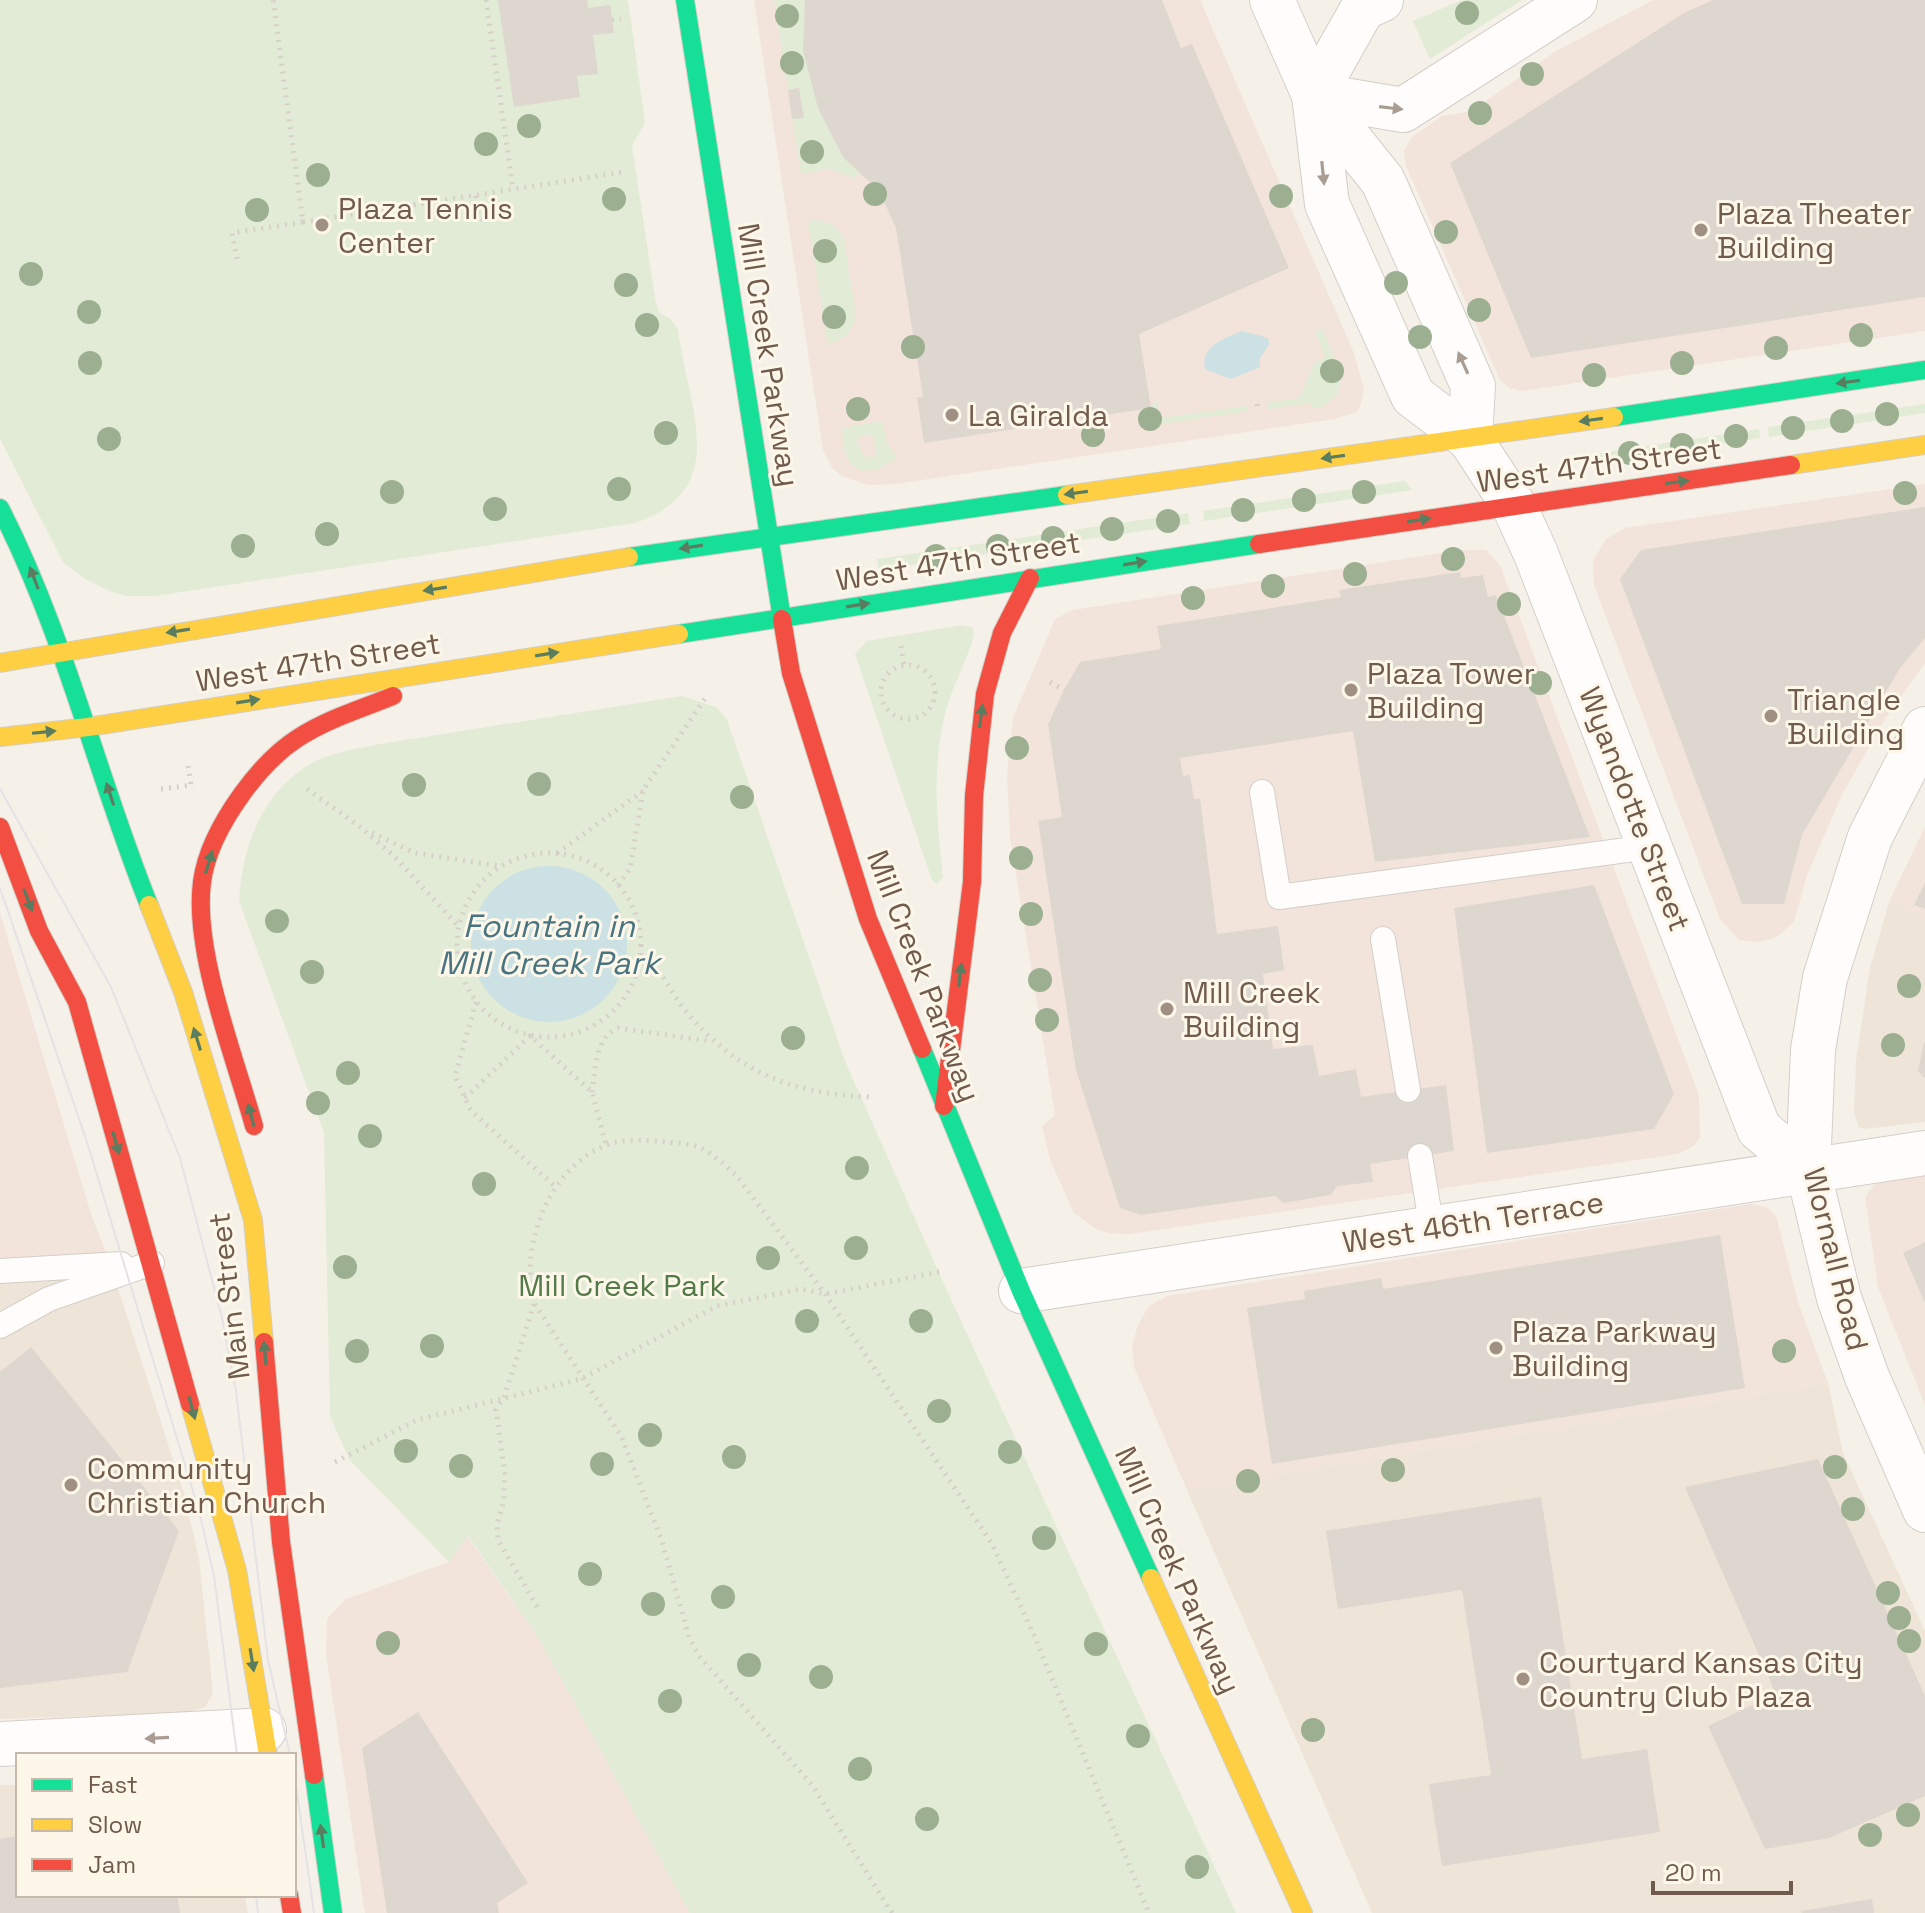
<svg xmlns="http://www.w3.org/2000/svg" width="1925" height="1913" font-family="'Space Grotesk',sans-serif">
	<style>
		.residential { fill: #eee4d7 }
		.commercial { fill: #f2e4da }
		.green { fill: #e1ebd5; fill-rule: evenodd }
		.water { fill: #cce1e3 }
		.building { fill: #ded7cf }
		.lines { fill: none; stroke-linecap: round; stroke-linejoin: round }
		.lane-casing { stroke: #d4cec8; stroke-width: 26 }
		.street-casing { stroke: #d4cec8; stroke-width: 46 }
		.fast-casing { stroke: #d4cec6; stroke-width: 20 }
		.slow-casing { stroke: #d4cec6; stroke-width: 20 }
		.jam-casing { stroke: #d4cec6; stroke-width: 20 }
		.path { stroke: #d7d0ca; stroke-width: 5; stroke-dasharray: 2 6; stroke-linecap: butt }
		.lane { stroke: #fefdfc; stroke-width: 24 }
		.street { stroke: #fefdfc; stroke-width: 44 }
		.fast { stroke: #16e098; stroke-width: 18 }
		.slow { stroke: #ffcf43; stroke-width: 18 }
		.jam { stroke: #f24e42; stroke-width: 18 }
		.tram { stroke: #e4e2e4; stroke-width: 2 }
		.tree { fill: #9cb091 }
		.oneway { fill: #a99c92 }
		.oneway2 { fill: #5a7c5f }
		.poi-dot { fill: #9f9083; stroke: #fdf7ea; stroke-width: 3 }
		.labels { text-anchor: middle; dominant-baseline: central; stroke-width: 6; stroke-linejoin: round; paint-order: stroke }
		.poi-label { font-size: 30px; fill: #705b4c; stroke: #fdf7ea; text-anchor: start }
		.street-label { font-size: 30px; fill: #705b4c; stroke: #fdf7ea }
		.park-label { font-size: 30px; fill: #547a49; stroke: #fdf7ea }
		.water-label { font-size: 32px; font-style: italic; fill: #487481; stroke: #fdf7ea }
	</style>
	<rect width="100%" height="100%" fill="#f5f1e9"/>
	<g class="residential">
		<path d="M1889,902L1925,915V1122L1864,1129L1859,1127L1854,1112L1856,1061L1870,968Z"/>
		<path d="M110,1263L184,1494L199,1558L213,1693L205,1707L184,1713L0,1719V1283Z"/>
		<path d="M1828,1383L1843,1453L1925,1631V1913H1372L1187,1490Z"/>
		<path d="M0,1785H18V1895H245L248,1913H0Z"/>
	</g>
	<g class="commercial">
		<path d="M754,0H1200L1354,353L1364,389L1360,407L1356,412L1335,419L895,484L868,485L844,477L833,469L823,450Z"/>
		<path d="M1653,0H1925V331L1522,391L1509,388L1500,380L1406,166L1404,151L1412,137L1442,116L1472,111L1556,51Z"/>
		<path d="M1925,484V663L1883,722L1842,795L1807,875L1794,922L1777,937L1758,942L1739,940L1720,919L1594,585L1593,561L1606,539L1625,528Z"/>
		<path d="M1461,550H1486L1500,565L1699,1095L1700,1137L1694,1146L1678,1154L1130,1234L1108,1233L1096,1229L1074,1213L1050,1160L1042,1126L1055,1115L1010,837L1007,776L1013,718L1055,619L1072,610Z"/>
		<path d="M1925,827V915L1889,902Z"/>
		<path d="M0,913L91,1214L110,1263L0,1283Z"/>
		<path d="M1925,1175V1405L1878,1287L1865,1197L1876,1183Z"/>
		<path d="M1751,1204L1766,1207L1776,1216L1799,1305L1828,1383L1187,1490L1134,1367L1132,1346L1138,1325L1149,1306L1167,1296Z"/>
		<path d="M467,1536L538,1637L690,1913H365L326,1655L327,1619L346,1599L449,1562Z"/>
	</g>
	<g class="green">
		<path d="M0,0H628L645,122L632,146L656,304L660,314L670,318L678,329C687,406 734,489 635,523L155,596H126L112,592L87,580L63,562L0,439Z"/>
		<path d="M774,0H805L803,50L859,172L854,178L828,169L801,174L792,119L799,89L788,90Z"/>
		<path d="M1462,0H1522L1430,59L1413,21Z"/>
		<path d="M819,220L833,225L844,238L856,317L847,336L828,345L808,221Z"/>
		<path d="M1322,328L1340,372L1338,395L1322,407L1312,408L1311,403L1268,409L1267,403L1300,398L1314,362L1325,358L1315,331Z"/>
		<path d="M1157,402L1159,418L1247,406L1248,411L1154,425V430L1148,431L1145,409Z"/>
		<path d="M1925,404V413L1769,437L1768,427Z"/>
		<path d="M882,421L887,443L897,458C885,468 860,479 849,461C843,453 843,438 842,428ZM867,434L874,437L876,456L863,457L857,438Z"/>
		<path d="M1759,429L1760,438L1582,466L1581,456Z"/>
		<path d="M1405,481L1412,490L1204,521L1203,511Z"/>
		<path d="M1188,513L1190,524L879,570L877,559Z"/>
		<path d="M963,625L973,628L974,635C967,661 953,684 946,710C931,765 937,821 943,877L937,884L932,880L855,654L867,641Z"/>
		<path d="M682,696L716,707L727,720L845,1061L948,1293L1236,1913H690L538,1637L468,1536L449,1562L349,1459L330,1416L324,1133L239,901C242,850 260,797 304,768C326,753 355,749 380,744Z"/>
	</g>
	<g class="water">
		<path d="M1242,331L1268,338L1269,345L1260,358V367L1231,379L1205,369C1200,346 1225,338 1242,331Z"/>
		<circle cx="549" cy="944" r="78"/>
	</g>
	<g class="building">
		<path d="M498,0H587L588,8L610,5L614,33L593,35L598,74L577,76L580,97L514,107Z"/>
		<path d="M805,0H1162L1181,48L1192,44L1289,268L1139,334L1151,408L924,443L917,397H923L896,228L879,191L843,157L818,108L803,50Z"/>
		<path d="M1713,0H1925V297L1531,358L1450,163L1684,13Z"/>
		<path d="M799,88L804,118L792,119L788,90Z"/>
		<path d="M1925,507V638L1900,668L1802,835L1784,904H1742L1620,579L1641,550Z"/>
		<path d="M1460,572L1461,578L1483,575L1488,597L1496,595L1590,837L1375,862L1353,731L1180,758L1183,776L1190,775L1194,799H1200L1217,934L1278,926L1284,970L1263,974L1273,1049L1313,1045L1319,1076L1356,1069L1361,1097L1446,1085L1454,1151L1370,1164L1373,1182L1337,1186L1331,1195L1283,1203L1276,1196L1141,1215L1120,1208L1076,1070L1038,821L1062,817L1048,724L1064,690L1080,662L1161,649L1157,626L1341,597L1339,590Z"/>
		<path d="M1925,883V909L1914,905Z"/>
		<path d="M1594,885L1674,1094L1654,1129L1487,1153L1454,908Z"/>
		<path d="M1924,1043H1925V1078L1918,1071Z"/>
		<path d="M1720,1235L1745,1388L1272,1464L1247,1308L1305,1299L1304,1291L1381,1278L1383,1289Z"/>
		<path d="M1925,1242V1303L1903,1253Z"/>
		<path d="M31,1347L179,1531L127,1672L0,1688V1372Z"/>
		<path d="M1818,1459L1925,1696V1796L1829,1838L1765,1849L1708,1726L1776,1694L1685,1487Z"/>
		<path d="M1541,1497L1582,1759L1647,1749L1660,1832L1442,1866L1429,1784L1491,1775L1462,1590L1338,1609L1326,1531Z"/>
		<path d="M418,1712L528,1883L497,1903L499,1913H387L362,1748Z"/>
		<path d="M18,1836V1895H177L180,1913H0V1839Z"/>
		<path d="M1872,1899L1874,1913H1802L1801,1911Z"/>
	</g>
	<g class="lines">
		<g class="lane-casing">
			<g id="lane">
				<path d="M1262,792L1279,897L1649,847"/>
				<path d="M1383,939L1408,1090"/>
				<path d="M1420,1156L1432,1229"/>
				<path d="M0,1271L121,1264"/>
				<path d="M0,1326L49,1299L152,1263"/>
			</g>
		</g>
		<g class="street-casing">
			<g id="street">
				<path d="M1272,0L1314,95L1383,181L1473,386L1470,439"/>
				<path d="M1314,95L1327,204L1413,396L1470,439L1514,506L1536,554L1759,1129L1808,1170"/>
				<path d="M1314,95L1403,110L1575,0"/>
				<path d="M1314,95L1363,8L1381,0"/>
				<path d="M1925,729L1870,837L1825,978L1813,1050L1808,1170L1839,1298L1867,1377L1925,1510"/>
				<path d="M1021,1291L1925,1153"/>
				<path d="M0,1744L264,1730"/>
			</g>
		</g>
		<g class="fast-casing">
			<g id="fast">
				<path d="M685,0L782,619"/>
				<path d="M1614,417L1925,370"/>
				<path d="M0,508C65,635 96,773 149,905"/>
				<path d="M629,557L1067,495"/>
				<path d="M679,634L1259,544"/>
				<path d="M922,1049L1021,1291L1151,1578"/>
				<path d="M314,1775L333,1913"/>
			</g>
		</g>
		<g class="slow-casing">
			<g id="slow">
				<path d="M1791,465L1925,445"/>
				<path d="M1067,495L1614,417"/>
				<path d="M0,663L629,557"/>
				<path d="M0,737L88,727L679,634"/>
				<path d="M149,905L183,992L253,1220L264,1342"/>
				<path d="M190,1404L237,1570L268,1755"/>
				<path d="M1151,1578L1303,1913"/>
			</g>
		</g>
		<g class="jam-casing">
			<g id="jam">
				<path d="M1259,544L1791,465"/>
				<path d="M782,619L791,673L868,919L922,1049"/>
				<path d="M0,827L39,931L77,1002L190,1404"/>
				<path d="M944,1106L972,882L974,796L985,694L1002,633L1030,578"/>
				<path d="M254,1126C235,1057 193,952 202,882C206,851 224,819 242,794C258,772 276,752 298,738C327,719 361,709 393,696"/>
				<path d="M264,1342L281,1542L314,1775"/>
				<path d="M289,1895L292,1913"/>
			</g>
		</g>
		<g class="path">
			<path d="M486,0L513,189"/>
			<path d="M612,20L621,19"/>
			<path d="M476,196L478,216L486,223"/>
			<path d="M303,222L624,172"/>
			<path d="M237,259L232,233L303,222L273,0"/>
			<path d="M1257,404L1258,410"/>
			<path d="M901,646L904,665"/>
			<circle cx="908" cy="692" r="27"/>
			<path d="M1050,682L1064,690"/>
			<path d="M188,766L191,785"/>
			<path d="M161,789L193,785"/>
			<path d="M307,789L359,826L395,857L459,927"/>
			<path d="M372,833L415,853L500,866"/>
			<path d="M557,853L643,791"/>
			<circle cx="549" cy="945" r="92"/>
			<path d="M618,885L630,869L643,790L706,697"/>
			<path d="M639,957C662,966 669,990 683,1008C736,1072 790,1094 872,1097"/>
			<path d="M476,1002L455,1076L471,1111L557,1188"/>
			<path d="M592,1092C595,1070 595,1037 618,1028L710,1041"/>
			<path d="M465,1098L530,1036L592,1092L606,1145"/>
			<path d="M534,1304L504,1397L496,1410L505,1475L504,1500L497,1524L498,1540L538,1608"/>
			<path d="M335,1462L417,1420L581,1379L717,1306L801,1289L825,1294L944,1271"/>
			<path d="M892,1913L812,1785L699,1656L689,1637L661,1538L621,1436L534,1303C519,1247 548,1170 604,1146C622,1138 647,1140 665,1142C675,1143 687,1143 696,1146C710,1151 725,1165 736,1175L825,1294L992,1544L1033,1633L1149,1913"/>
		</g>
		<use href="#lane" class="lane"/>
		<use href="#street" class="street"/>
		<use href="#fast" class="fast"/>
		<use href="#slow" class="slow"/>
		<use href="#jam" class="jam"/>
		<g class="tram">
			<path d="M0,789L111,987L180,1158L222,1318L236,1391L268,1660L290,1755"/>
			<path d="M0,888L87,1142L199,1511L214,1576L237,1755"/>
			<path d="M294,1772L314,1913"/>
			<path d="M256,1895L258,1913"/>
		</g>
	</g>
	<g class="tree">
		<circle cx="1467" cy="13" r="12"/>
		<circle cx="787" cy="16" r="12"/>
		<circle cx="792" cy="63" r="12"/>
		<circle cx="1532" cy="74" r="12"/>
		<circle cx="1480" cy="113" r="12"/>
		<circle cx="529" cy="126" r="12"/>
		<circle cx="486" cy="144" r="12"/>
		<circle cx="812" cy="152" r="12"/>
		<circle cx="318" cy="175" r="12"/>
		<circle cx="875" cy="194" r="12"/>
		<circle cx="1281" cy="196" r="12"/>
		<circle cx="614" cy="199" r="12"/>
		<circle cx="257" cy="210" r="12"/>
		<circle cx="1446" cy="232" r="12"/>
		<circle cx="825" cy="251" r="12"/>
		<circle cx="31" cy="274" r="12"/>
		<circle cx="1396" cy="283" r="12"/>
		<circle cx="626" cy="285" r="12"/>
		<circle cx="1479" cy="310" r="12"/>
		<circle cx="89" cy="312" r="12"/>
		<circle cx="834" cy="317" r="12"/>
		<circle cx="647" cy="325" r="12"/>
		<circle cx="1861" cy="335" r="12"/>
		<circle cx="1420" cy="337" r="12"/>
		<circle cx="913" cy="347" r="12"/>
		<circle cx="1776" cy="348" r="12"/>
		<circle cx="90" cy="363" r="12"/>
		<circle cx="1682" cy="363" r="12"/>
		<circle cx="1332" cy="371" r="12"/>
		<circle cx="1594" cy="375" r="12"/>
		<circle cx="858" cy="409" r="12"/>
		<circle cx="1887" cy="414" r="12"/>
		<circle cx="1150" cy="419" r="12"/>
		<circle cx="1842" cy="421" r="12"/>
		<circle cx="1793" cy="428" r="12"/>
		<circle cx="666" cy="433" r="12"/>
		<circle cx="1093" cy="435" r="12"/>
		<circle cx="1736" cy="436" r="12"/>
		<circle cx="109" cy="439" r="12"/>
		<circle cx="1682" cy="445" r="12"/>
		<circle cx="1630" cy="453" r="12"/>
		<circle cx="619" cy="489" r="12"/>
		<circle cx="392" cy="492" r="12"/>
		<circle cx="1364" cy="492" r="12"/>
		<circle cx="1905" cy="493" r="12"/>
		<circle cx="1304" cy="500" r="12"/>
		<circle cx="495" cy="509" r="12"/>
		<circle cx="1243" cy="510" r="12"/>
		<circle cx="1168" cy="521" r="12"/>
		<circle cx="1112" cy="529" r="12"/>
		<circle cx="327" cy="534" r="12"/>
		<circle cx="1053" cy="538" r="12"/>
		<circle cx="243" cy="546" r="12"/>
		<circle cx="998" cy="546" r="12"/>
		<circle cx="936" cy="556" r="12"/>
		<circle cx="1453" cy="559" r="12"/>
		<circle cx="1355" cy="574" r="12"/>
		<circle cx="1273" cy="586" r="12"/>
		<circle cx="1193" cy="598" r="12"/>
		<circle cx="1509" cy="604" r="12"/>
		<circle cx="1540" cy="683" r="12"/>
		<circle cx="1017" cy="748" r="12"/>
		<circle cx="539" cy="784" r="12"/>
		<circle cx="414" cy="785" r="12"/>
		<circle cx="742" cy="797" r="12"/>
		<circle cx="1021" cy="858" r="12"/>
		<circle cx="1031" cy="914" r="12"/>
		<circle cx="277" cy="921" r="12"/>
		<circle cx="312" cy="972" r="12"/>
		<circle cx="1040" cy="980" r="12"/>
		<circle cx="1909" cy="986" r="12"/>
		<circle cx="1047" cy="1020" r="12"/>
		<circle cx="793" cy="1038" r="12"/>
		<circle cx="1893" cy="1045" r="12"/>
		<circle cx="348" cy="1073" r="12"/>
		<circle cx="318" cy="1103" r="12"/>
		<circle cx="370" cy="1136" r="12"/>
		<circle cx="857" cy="1168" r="12"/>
		<circle cx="484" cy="1184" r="12"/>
		<circle cx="856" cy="1248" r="12"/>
		<circle cx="768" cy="1258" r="12"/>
		<circle cx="345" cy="1267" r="12"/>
		<circle cx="807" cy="1321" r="12"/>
		<circle cx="921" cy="1321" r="12"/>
		<circle cx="432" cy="1346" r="12"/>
		<circle cx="357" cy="1351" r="12"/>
		<circle cx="1784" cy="1351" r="12"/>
		<circle cx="939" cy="1411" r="12"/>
		<circle cx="650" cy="1435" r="12"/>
		<circle cx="406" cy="1451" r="12"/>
		<circle cx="1010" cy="1452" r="12"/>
		<circle cx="734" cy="1457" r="12"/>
		<circle cx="602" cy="1464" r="12"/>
		<circle cx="461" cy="1466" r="12"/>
		<circle cx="1835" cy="1467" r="12"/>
		<circle cx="1393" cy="1470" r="12"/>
		<circle cx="1248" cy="1481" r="12"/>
		<circle cx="1853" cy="1509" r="12"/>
		<circle cx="1044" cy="1538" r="12"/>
		<circle cx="590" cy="1574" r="12"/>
		<circle cx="1888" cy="1593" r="12"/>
		<circle cx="723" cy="1597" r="12"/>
		<circle cx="653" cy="1604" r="12"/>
		<circle cx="1899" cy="1618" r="12"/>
		<circle cx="1909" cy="1641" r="12"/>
		<circle cx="388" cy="1643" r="12"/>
		<circle cx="1096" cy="1644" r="12"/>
		<circle cx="749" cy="1665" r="12"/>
		<circle cx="821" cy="1677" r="12"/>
		<circle cx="670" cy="1701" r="12"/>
		<circle cx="1313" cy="1730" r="12"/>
		<circle cx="1138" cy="1736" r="12"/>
		<circle cx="860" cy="1769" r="12"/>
		<circle cx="1908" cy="1815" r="12"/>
		<circle cx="927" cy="1819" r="12"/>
		<circle cx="1870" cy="1835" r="12"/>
		<circle cx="1197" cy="1867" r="12"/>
	</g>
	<defs><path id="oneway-solid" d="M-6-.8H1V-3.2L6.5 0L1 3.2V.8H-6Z" transform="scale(2)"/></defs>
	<g class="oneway">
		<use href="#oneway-solid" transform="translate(1391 108) rotate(7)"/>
		<use href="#oneway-solid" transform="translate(1323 173) rotate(84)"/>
		<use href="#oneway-solid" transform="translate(1463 363) rotate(-114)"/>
		<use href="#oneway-solid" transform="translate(157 1738) rotate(177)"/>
	</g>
	<g class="oneway2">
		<use href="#oneway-solid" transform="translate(1848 382) rotate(172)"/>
		<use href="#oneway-solid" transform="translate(1591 420) rotate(172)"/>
		<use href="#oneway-solid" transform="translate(1333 457) rotate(172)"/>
		<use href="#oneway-solid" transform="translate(1677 482) rotate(-8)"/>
		<use href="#oneway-solid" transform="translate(1076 493) rotate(172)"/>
		<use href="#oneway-solid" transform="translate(1419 520) rotate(-9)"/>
		<use href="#oneway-solid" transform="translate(691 547) rotate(171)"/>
		<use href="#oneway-solid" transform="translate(1135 563) rotate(-9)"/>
		<use href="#oneway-solid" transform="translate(34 578) rotate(-111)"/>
		<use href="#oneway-solid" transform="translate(435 589) rotate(171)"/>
		<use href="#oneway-solid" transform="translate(858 605) rotate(-9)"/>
		<use href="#oneway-solid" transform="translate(178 631) rotate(171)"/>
		<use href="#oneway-solid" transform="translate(547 654) rotate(-9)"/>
		<use href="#oneway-solid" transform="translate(248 701) rotate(-9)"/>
		<use href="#oneway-solid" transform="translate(981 716) rotate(-82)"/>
		<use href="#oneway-solid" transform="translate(44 732) rotate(-6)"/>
		<use href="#oneway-solid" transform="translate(110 794) rotate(-108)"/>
		<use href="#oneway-solid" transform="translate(209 862) rotate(-73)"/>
		<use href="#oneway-solid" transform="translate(28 900) rotate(69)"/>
		<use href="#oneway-solid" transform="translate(960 975) rotate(-83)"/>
		<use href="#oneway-solid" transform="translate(197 1039) rotate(-107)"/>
		<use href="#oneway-solid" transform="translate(251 1115) rotate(-105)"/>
		<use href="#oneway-solid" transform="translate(116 1143) rotate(74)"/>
		<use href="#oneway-solid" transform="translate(265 1353) rotate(-95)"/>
		<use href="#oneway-solid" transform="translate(192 1408) rotate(75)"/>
		<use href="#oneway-solid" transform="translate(252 1660) rotate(81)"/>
		<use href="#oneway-solid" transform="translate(322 1836) rotate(-98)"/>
	</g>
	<g class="poi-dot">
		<circle cx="322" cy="225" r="8"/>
		<circle cx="1701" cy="230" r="8"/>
		<circle cx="952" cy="415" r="8"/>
		<circle cx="1351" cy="690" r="8"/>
		<circle cx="1771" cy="716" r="8"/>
		<circle cx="1167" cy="1009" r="8"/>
		<circle cx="1496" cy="1348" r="8"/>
		<circle cx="71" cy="1485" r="8"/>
		<circle cx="1523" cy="1679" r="8"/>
	</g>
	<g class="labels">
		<g class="poi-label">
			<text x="338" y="208">Plaza Tennis<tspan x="338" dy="34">Center</tspan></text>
			<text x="1717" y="213">Plaza Theater<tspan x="1717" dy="34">Building</tspan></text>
			<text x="968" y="415">La Giralda</text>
			<text x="1367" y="673">Plaza Tower<tspan x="1367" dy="34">Building</tspan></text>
			<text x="1787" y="699">Triangle<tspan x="1787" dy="34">Building</tspan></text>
			<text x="1183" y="992">Mill Creek<tspan x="1183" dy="34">Building</tspan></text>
			<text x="1512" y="1331">Plaza Parkway<tspan x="1512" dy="34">Building</tspan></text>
			<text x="87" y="1468">Community<tspan x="87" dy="34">Christian Church</tspan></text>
			<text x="1539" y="1662">Courtyard Kansas City<tspan x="1539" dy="34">Country Club Plaza</tspan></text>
		</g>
		<g class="street-label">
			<text transform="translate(769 355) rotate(81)">Mill Creek Parkway</text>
			<text transform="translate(1599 465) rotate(-8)">West 47th Street</text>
			<text transform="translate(958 561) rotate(-9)">West 47th Street</text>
			<text transform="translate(318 662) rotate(-9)">West 47th Street</text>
			<text transform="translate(1635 809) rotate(69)">Wyandotte Street</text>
			<text transform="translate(924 976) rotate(69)">Mill Creek Parkway</text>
			<text transform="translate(1473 1222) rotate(-9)">West 46th Terrace</text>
			<text transform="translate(1836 1259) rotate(76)">Wornall Road</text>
			<text transform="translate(229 1296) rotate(-97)">Main Street</text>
			<text transform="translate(1178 1570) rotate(66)">Mill Creek Parkway</text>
		</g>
		<g class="park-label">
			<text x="622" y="1285">Mill Creek Park</text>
		</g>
		<g class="water-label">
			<text x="549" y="926">Fountain in<tspan x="549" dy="37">Mill Creek Park</tspan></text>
		</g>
	</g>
	<rect x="16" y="1753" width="280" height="144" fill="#fdf7ea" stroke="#c5b9ab" stroke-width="2"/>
	<rect x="32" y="1779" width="40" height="12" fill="#16e098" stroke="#c5b9ab" stroke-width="2"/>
	<text x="88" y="1793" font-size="24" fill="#705b4c">Fast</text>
	<rect x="32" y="1819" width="40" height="12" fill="#ffcf43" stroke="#c5b9ab" stroke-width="2"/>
	<text x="88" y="1833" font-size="24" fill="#705b4c">Slow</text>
	<rect x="32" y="1859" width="40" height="12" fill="#f24e42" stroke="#c5b9ab" stroke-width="2"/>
	<text x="88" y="1873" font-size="24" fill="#705b4c">Jam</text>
	<path d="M1653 1881v12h138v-12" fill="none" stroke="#705b4c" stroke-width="4"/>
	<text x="1665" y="1881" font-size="24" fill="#705b4c" stroke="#fdf7ea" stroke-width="6" paint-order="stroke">20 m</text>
</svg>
